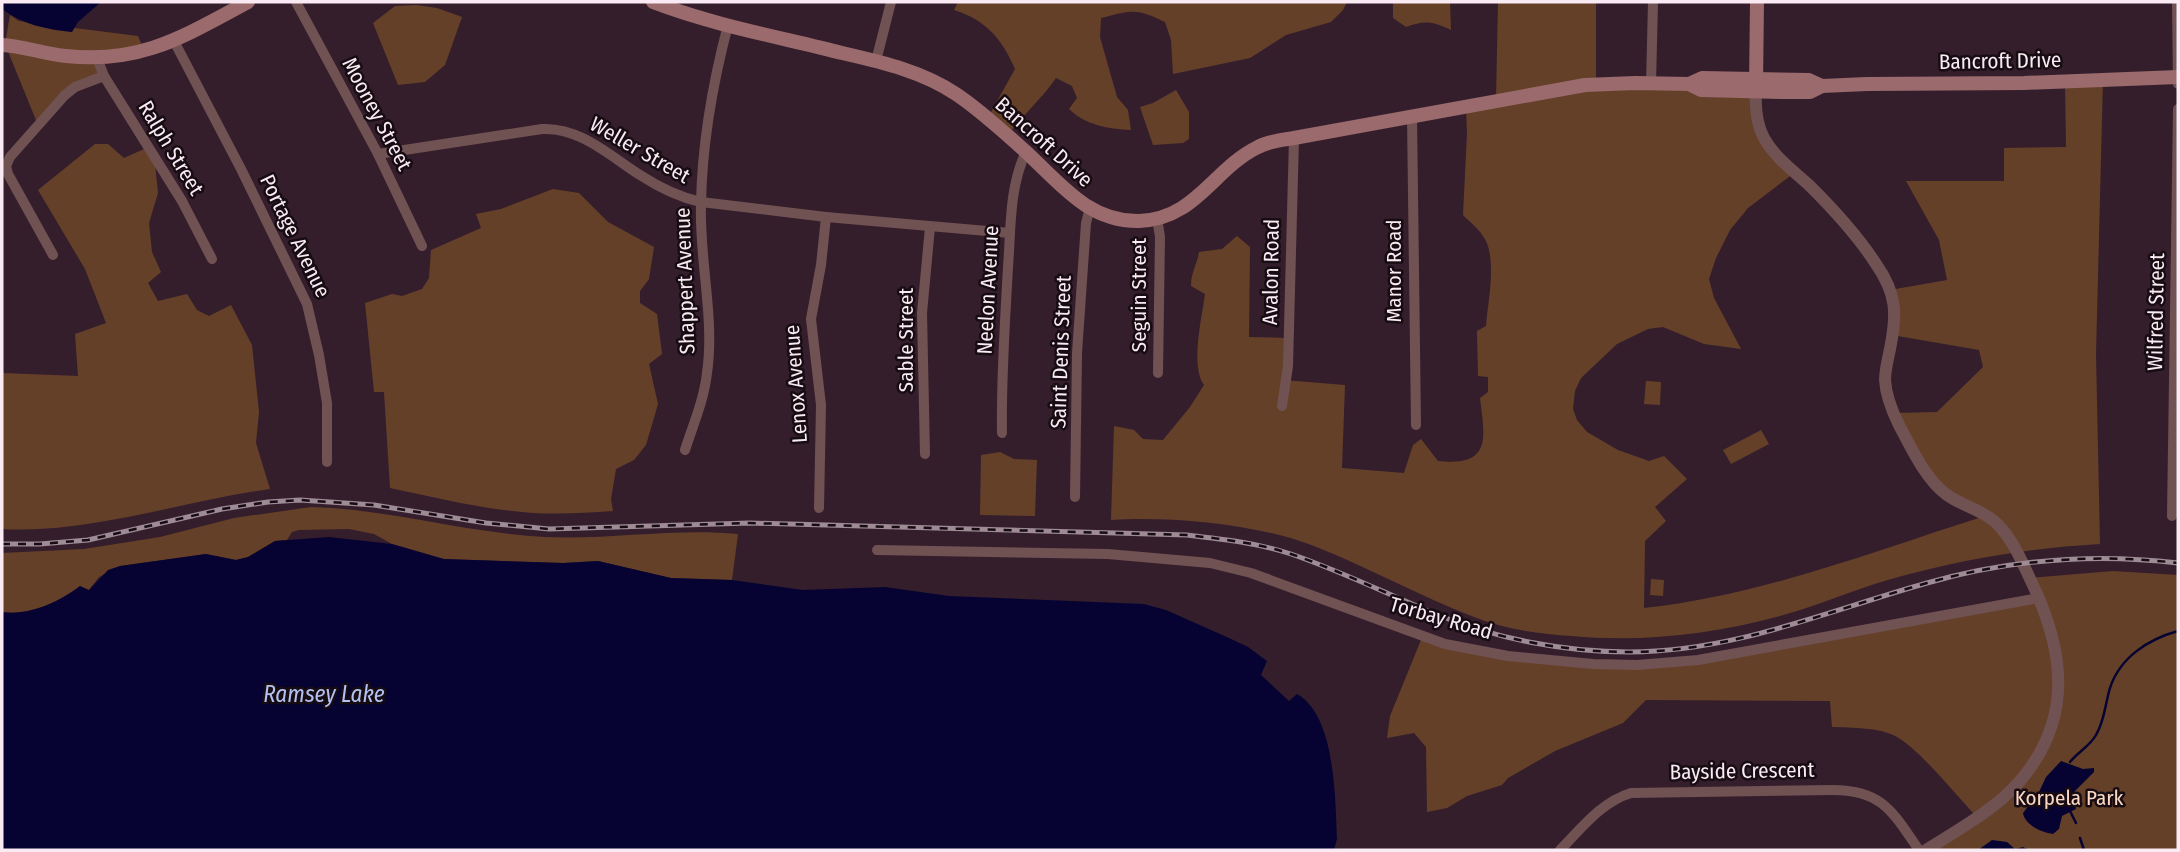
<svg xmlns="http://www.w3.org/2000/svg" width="2180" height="852" font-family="'Fira Sans Condensed',sans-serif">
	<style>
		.green { fill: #654029 }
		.water { fill: #060332 }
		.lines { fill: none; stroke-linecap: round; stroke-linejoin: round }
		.stream { stroke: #060332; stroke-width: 2.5 }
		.minor { stroke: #715253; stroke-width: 10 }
		.tertiary { stroke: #715253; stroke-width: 12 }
		.secondary { stroke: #9a6a6c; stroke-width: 14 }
		.rail-casing { stroke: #9e8b96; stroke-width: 5 }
		.rail { stroke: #160c12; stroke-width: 2.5; stroke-dasharray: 8; stroke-linecap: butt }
		.labels { text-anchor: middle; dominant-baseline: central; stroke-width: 5; stroke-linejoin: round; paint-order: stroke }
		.street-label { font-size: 21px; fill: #faeaf3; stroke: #160c12 }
		.park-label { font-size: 21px; fill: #fcd9c4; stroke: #160c12 }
		.water-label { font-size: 23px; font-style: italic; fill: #b3c0f2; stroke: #160c12 }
	</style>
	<rect width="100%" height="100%" fill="#351e2c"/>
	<g class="green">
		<path d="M958,2H1347L1343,10L1331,22L1286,35L1250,58L1173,74L1171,40L1165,22C1136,8 1132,10 1101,18L1100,37L1117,97L1128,110L1131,130C1109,129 1085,125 1069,109L1077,98L1072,86L1056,78C1043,97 1026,112 1012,130L991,112L1015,69C1002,39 986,20 954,10Z"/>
		<path d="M1393,2H1450L1451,30C1433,21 1424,20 1406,27L1393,18Z"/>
		<path d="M1498,2H1596V83L1755,92L1757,121L1794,173L1748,208L1730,230L1716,258L1709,279L1714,298L1741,349L1704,344L1663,327L1648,329L1617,344L1581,378L1575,391L1573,409L1577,420L1587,432L1618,450L1649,461L1664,456L1687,479L1655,507L1666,521L1645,541L1644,608C1760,596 1874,551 1985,516L1944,494L1892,413L1937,412L1983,367L1979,350L1892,335L1890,290L1947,280L1939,240L1906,181H2004V148L2066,147L2065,81L2103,79L2096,354L2100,544C2032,548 1968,558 1902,576C1866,585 1832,600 1797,611C1725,633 1646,643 1572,636C1539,634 1504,629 1474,617C1419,596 1368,567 1314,546C1257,524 1171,516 1111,520L1114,426L1134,430L1143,439L1163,440L1190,407L1204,385C1190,365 1202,318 1205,294L1191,286C1191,272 1197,265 1199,252L1222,249L1237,236L1250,247L1249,337L1288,338L1283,380L1345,385L1342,468L1404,473L1413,445L1421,439L1438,461C1492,467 1485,438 1480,398L1488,392V377L1478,376L1477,331L1486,326C1488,301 1495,270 1488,246C1484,233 1472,224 1463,215L1467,134L1466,105L1496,99Z"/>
		<path d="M417,5L437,8L462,17L445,65L425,82L398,85L373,23L395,6Z"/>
		<path d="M10,15L19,21L138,36L144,50L96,57L103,76L75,87L38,125L5,44Z"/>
		<path d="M1176,90L1189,112V139L1183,143L1153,145L1140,107L1153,103Z"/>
		<path d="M95,144H108L124,158L144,149L155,164L158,193L149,223L152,252L161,272L148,283L158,301L187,294L197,310L209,316L231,305L252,345L259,412L256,443L270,489C183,501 89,534 2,529V373L78,376L75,334L106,323L85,269L38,190Z"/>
		<path d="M553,189L579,193L608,222L654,247L649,279L640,291V303L657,314L662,354L649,364L658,404L646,445L634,460L616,469L611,499L613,511C583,513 552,515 522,512C477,508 433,497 390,488L384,392H374L365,303L392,294L402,296L422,289L429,278L431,250L481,228L476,214L501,209Z"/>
		<path d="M1646,381L1661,382L1660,405L1644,404Z"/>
		<path d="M1761,430L1769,444L1731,464L1723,450Z"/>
		<path d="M1000,452L1014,459L1037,460L1035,516L980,515L981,455Z"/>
		<path d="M311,507C390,509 466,533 545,537C610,540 674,528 738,534L732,580L671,578L598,561L563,563L443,559L392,544L374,534L349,529L299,530L292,532L287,540L275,541L248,557L236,560L206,554L120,566L99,577L88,591L80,586C59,602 29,616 2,612V553L84,549L160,537L234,518Z"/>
		<path d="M2113,571L2178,575V850H1925L1976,816C1956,795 1920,750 1897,737C1880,727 1852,728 1832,727L1830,701L1646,700L1623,723L1555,751L1508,778L1502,785L1467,796L1447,808L1427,812L1426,747L1414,733L1387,738L1390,716L1423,635L1545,660L1668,662L2038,597L2029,578Z"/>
		<path d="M1651,579L1664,580L1663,596L1650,595Z"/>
	</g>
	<g class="water">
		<path d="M2,2H101L78,22L72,32C45,29 24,25 2,9Z"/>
		<path d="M329,537L392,544L444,559L563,563L598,561L671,578L732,580L803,590L885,587L949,596L1144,604L1166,610L1229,638L1248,647L1267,661L1261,675L1289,701L1297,694C1336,716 1335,799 1337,839L1334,850H2V612C29,616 59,602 80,586L89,590L108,570L120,566L206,554L236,560L248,557L275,541Z"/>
		<path d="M2061,761L2083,769L2094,768V772L2072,794L2076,809L2062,816L2059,829L2053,834C2042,833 2025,825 2023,813L2039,792L2046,777Z"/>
		<path d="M1992,840L2007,842L2015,849L2023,847L2029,850H1978Z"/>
	</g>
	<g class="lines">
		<g class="stream">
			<path d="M2070,762C2078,752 2090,746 2096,735C2105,720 2105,704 2110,688C2120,657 2149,639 2178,631"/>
			<path d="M2070,811L2076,823"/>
			<path d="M2080,838L2084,850"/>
		</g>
		<g class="minor">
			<path d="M296,2L378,154L422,246"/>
			<path d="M2177,2L2178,84"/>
			<path d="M174,41L241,169L307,304L319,355L327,403V462"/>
			<path d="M97,58L104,76L182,201L212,259"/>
			<path d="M876,61L891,2"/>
			<path d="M1651,84L1653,2"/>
			<path d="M1412,116L1416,425"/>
			<path d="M378,154L542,129C580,127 610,156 640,175C660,188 678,197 701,202L826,217L1010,233"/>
			<path d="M1157,218L1160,237L1158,373"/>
			<path d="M53,255L8,174L6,166L10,157L65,95L75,87L104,76"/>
			<path d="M1282,406L1288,366L1294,138"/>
			<path d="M1002,433C1001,378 1005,323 1008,267C1011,229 1009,187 1026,152"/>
			<path d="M685,450C693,425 704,400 707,373C715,318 699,260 701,204C702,144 713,82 728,25"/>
			<path d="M925,454L922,313L930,227"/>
			<path d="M1075,497L1077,353L1086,223L1090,208"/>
			<path d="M819,508L821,405L811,319L821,265L826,217"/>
			<path d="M2172,516L2178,109"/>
			<path d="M877,550L1108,554L1210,563L1251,573L1445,644L1508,656L1593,664L1637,665L1698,660L2039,598"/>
			<path d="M1560,850C1581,829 1601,802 1631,793L1833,790C1883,790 1893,813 1919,850"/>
		</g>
		<path class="tertiary" d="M1756,91C1755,107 1756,123 1764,138C1775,158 1795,172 1811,187C1835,211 1858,236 1876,264C1897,294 1897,314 1890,349C1888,359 1885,370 1885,380C1886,397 1892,411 1899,425C1911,448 1926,480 1947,495C1964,507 1987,511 2001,528C2015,544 2023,564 2032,583C2065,652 2073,719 2020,781C1996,809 1958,830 1926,850"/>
		<g class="secondary">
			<path d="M653,2C713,25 779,37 842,53C881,62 922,71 956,94C980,110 1004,132 1025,151C1060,183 1088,222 1139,221C1196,219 1213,169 1258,147C1269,141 1282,140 1294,138L1585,85L1635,83L1689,84L1702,78L1809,80L1822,86"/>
			<path d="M2,45C23,46 44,54 66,56C142,64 184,36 248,2"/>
			<path d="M1689,84L1701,90L1780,92H1810L1822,86L1867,84L2024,83L2178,77"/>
			<path d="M1756,86L1757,2"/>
		</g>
		<g class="rail-casing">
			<path id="rail" d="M2,544H40L88,540L222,509L268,502L300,500L374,505L486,523L549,529L750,523L1187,535C1222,539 1258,543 1291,554C1341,571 1389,595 1438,615C1497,639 1565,652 1629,652C1734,652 1827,611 1927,583C2008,560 2094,553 2178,563"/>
		</g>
		<use href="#rail" class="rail"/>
	</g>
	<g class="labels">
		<g class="street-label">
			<text transform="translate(2000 61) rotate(-1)">Bancroft Drive</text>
			<text transform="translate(377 114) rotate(62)">Mooney Street</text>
			<text transform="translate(1044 142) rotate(42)">Bancroft Drive</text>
			<text transform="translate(171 148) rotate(59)">Ralph Street</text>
			<text transform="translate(640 150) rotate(30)">Weller Street</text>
			<text transform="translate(295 236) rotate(64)">Portage Avenue</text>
			<text transform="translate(1394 271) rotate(-90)">Manor Road</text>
			<text transform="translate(1271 272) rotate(-89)">Avalon Road</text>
			<text transform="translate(685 281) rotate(-92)">Shappert Avenue</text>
			<text transform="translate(988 290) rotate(-87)">Neelon Avenue</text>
			<text transform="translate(1139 295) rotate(-90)">Seguin Street</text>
			<text transform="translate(2156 312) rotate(-89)">Wilfred Street</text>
			<text transform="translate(906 340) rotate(-90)">Sable Street</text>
			<text transform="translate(1061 352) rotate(-88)">Saint Denis Street</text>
			<text transform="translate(796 384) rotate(-94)">Lenox Avenue</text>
			<text transform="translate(1441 618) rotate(16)">Torbay Road</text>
			<text transform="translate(1742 771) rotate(-1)">Bayside Crescent</text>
		</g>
		<g class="park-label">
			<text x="2069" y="798">Korpela Park</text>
		</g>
		<g class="water-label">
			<text x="324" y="694">Ramsey Lake</text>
		</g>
	</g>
	<rect width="2180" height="852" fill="none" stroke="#faeaf3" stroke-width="7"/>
</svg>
